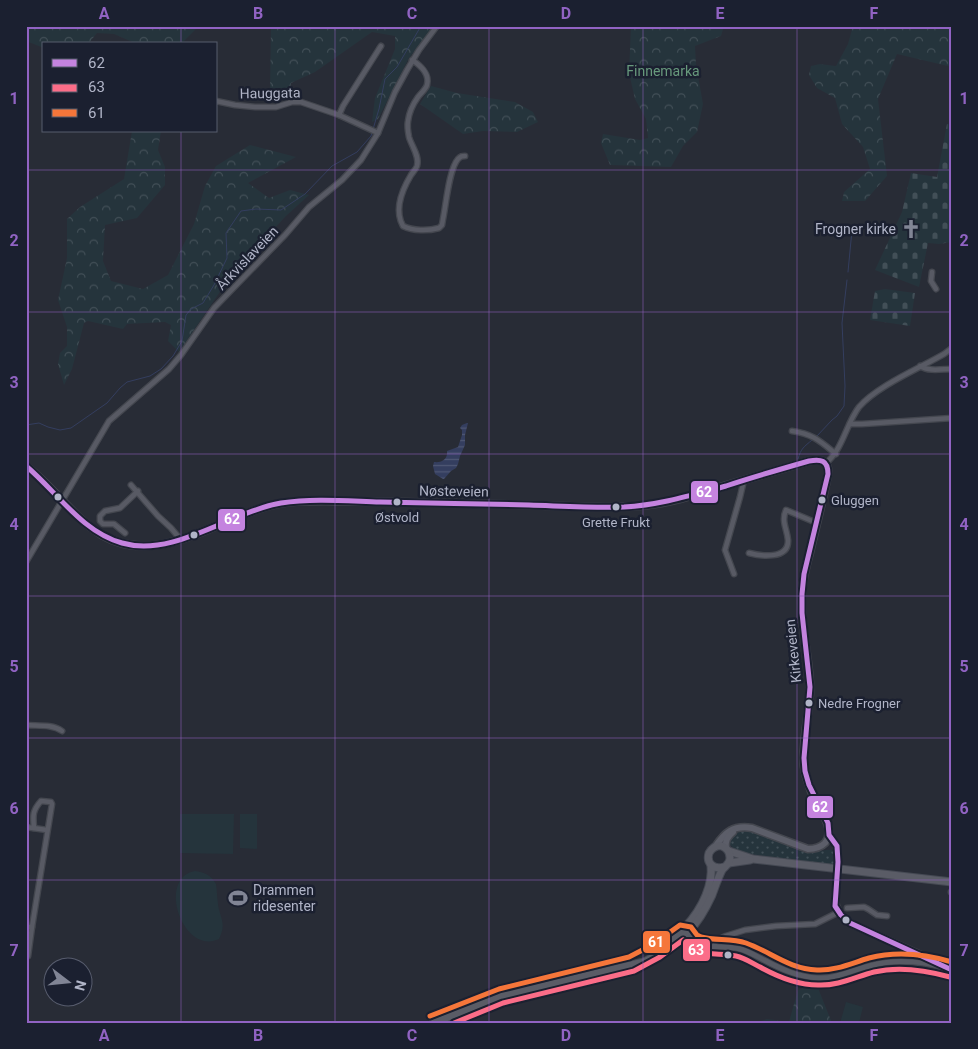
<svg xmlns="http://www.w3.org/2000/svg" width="978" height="1049" font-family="Roboto,sans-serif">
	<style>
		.grass { fill: url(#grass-dots) }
		.forest { fill: url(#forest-crowns) }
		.cemetery { fill: url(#cemetery-stones) }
		.garden { fill: #25343c }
		.water { fill: url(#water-rules) }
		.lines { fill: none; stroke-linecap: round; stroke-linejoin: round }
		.stream { stroke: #343e5f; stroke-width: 1 }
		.minor-casing { stroke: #44474f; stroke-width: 7 }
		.tertiary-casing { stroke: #44474f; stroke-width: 8 }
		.secondary-casing { stroke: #44474f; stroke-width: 9 }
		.primary-casing { stroke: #454953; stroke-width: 9 }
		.minor { stroke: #585a64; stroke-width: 4.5 }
		.tertiary { stroke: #585a64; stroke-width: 5 }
		.secondary { stroke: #5c5e69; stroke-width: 6 }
		.primary { stroke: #5a5c66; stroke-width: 7 }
		.tertiary-bridge-casing { stroke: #44474f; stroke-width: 8; stroke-linecap: butt }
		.tertiary-bridge { stroke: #585a64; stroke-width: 5 }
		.bus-1-casing { stroke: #1b2030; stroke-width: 9 }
		.bus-2-casing { stroke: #1b2030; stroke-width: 9 }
		.bus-3-casing { stroke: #1b2030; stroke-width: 9 }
		.bus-1 { stroke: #c483df; stroke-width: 5 }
		.bus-2 { stroke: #fb6d88; stroke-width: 5 }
		.bus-3 { stroke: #f5763a; stroke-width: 5 }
		.grid { fill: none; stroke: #9163c3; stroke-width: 1; stroke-opacity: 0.55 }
		.bus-dot { fill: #b1b5c8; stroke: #1b2030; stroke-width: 2 }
		.labels { text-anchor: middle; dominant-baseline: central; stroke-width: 5; stroke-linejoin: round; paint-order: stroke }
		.bus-label { font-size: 13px; fill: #b1b5c8; stroke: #1b2030; text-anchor: start }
		.park-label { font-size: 14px; fill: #67997c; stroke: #1b2030 }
		.street-label { font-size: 14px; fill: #b1b5c8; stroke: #1b2030 }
		.poi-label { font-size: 14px; fill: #b1b5c8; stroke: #1b2030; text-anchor: end }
		.line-badge { stroke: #1b2030; stroke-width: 2 }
		.badge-label { font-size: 14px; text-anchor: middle; font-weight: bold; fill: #fff }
		.neatline { fill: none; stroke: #9163c3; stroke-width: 2 }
		.grid-label { font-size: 16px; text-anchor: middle; font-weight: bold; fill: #9163c3 }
	</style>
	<defs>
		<pattern id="grass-dots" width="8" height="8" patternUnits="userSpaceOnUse" patternTransform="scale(1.25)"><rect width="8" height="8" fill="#25343c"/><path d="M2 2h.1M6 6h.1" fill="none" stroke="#424f57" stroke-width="1.8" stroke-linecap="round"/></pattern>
		<pattern id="forest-crowns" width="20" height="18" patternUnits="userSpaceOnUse" patternTransform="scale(1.25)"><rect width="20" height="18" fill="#25343c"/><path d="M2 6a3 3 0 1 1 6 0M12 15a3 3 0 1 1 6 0" fill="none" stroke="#424f57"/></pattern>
		<pattern id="cemetery-stones" width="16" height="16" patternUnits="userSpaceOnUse" patternTransform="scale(1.25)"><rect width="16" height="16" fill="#25343c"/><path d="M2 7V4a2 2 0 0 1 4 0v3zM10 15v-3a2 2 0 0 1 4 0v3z" fill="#424f57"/></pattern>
		<pattern id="water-rules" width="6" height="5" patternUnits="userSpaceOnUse" patternTransform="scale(1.25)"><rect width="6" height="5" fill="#343e5f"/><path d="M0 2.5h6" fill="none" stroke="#4f5874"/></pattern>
	</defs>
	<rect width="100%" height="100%" fill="#282c36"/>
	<path class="grass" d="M749,831L807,853C816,853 824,849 832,850L835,853V865L748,854C741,852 733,850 729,843C733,832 739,831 749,831Z"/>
	<g class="forest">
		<path d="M26,26H199L181,44H137L114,34L97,33L88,44H44V48L26,41Z"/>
		<path d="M271,26H434L409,58L378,119L372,122L375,98L395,49V36L372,32L315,72L291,83L289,94L270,95Z"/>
		<path d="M631,26H724L721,36L695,46L696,65L703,104L697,132L683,146L671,167L610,165L601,143L603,134L640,140L648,138L646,119L635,99L629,73Z"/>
		<path d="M853,26H952V67L897,54L878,99L887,176L865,201H842L844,192L870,169L863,147L842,124L835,98L817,88L809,75L811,66L820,64L836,66L848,44Z"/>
		<path d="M431,86L457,93L515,102L533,112L538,122L517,132L483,131L463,134L420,104Z"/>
		<path d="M132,131H161L158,150L165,167V185L137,218L105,225L103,261L111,281L143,289L168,275L194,224L205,186L216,166L250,145L296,157L248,183L269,198L290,190L309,195L286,216L232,274L179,352L168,341L171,325L165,322L127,324L123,329L88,321L84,323L72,369L64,385L58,364L60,353L67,346V327L58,300L67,258V219L80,207L124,179Z"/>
		<path d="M808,986L818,988L832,1023H756L767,1019L789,1022L798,990Z"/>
	</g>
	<g class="cemetery">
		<path d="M947,124L952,125V242L939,244L928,243L919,287L875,270L902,212L911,173L937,177Z"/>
		<path d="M885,289L915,293L910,326L870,320L875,291Z"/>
	</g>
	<g class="garden">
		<path d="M180,814H234L233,854L180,853Z"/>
		<path d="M240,814H257V849L240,848Z"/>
		<path d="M195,871C204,872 211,875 216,884C217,890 217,897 218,904C220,919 227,923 219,939C183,956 156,878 195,871Z"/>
		<path d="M846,1002L863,1007L859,1023H840Z"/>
	</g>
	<path class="water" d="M467,423H468L465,435V445L460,456L458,464L456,468L451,471L444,479H443L435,474L433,466L434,462C442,463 448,459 447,451L458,447L462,435V430L460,428L462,425Z"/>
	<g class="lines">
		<g class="stream">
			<path d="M848,272L852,230"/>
			<path d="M26,425L39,423L48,427L60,430L71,428L107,403L120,388L127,382L150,376L161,369L173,356L182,341L186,315L191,309L203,303L214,285L227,258L226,233L241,211L256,209L281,210L305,194L332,166L357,152L371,136L379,109L385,79L397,67L421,26"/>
			<path d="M817,436L832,420L837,416L844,406L845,386L842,323L847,280"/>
			<path d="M798,459C801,448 804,447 812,440"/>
		</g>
		<g class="minor-casing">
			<g id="minor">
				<path d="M412,60C420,65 430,74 427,85C426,89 421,93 418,97C413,104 409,113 408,121C407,126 408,132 409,137C411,145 420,156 417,166C416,169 413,172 411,175C402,190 394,210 403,226C413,231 428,231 439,228L442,225L443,219C446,205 449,169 458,159C461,156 462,156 465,156"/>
				<path d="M216,101L235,105L255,107H276L292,102H301L339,115L378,133"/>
				<path d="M339,115L343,106L379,49L381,46"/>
				<path d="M932,272L931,281L936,289"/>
				<path d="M920,366C929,372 942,369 952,369"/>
				<path d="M850,424H862L952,418"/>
				<path d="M792,431C813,434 820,441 836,454"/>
				<path d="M826,463C843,449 846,424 859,407C877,386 920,368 944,354L952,348"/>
				<path d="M131,485L158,516L171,528L181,540"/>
				<path d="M125,533L114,524H103L100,521V516L105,511L120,508L138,491"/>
				<path d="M749,553C760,556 789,560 788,540C787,529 781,521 786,510L817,523"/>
				<path d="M26,562L109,421L169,369L181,355L214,308L285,235L309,207L342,180L361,160L378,133L395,92L407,70L419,50L437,26"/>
				<path d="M734,574L725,550L740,497L744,480"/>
				<path d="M26,725C38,726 52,724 62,731"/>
				<path d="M26,827L47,830"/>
				<path d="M951,892H952"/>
				<path d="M847,908L864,907L868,909L877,915L887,916"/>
				<path d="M26,927H32L52,804L51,802L41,801C32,811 33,816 34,828"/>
				<path d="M715,946V943L720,939L726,936L745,930L776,926L815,924L839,912"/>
				<path d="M28,956L32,927"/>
			</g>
		</g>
		<g class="tertiary-casing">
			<g id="tertiary">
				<path d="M829,835L836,844L837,850"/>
				<path d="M837,880C834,901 833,913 854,925L935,961L943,966"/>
				<path d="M700,945L694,942L687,933L681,932V939C696,951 721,944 740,949C748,951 756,956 764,960C781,969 798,977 818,978C837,979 854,969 873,965C898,958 928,962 952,970"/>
			</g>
		</g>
		<g class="secondary-casing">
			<g id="secondary">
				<path d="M26,466C54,487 73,518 102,535C157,567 216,520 269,506C287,501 306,501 325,501C393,502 460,503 528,505C578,506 631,512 680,499L809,461C821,459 829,460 828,474C823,500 816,526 810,552C806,566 802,581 802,596C800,628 810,659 810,690C809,716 802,741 804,766C805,775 808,783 811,791C817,805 837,829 825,843C820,848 814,849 808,849L752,828C733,825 725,832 715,847"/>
				<path d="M726,848C725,841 727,837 733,832"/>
			</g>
		</g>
		<g class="primary-casing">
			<g id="primary">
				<path d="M729,851L753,859L952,882"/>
				<path d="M729,863L750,860"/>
				<path d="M655,952C677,937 696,920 706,895C710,885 712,875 711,865"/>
				<path d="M433,1023L501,996L644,962C661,954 676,944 689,931C699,921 706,908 712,895C715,887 718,878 722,870C725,866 730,864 730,858C730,852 727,848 722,846C716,845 712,848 709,853C706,863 713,870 724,867"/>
			</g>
		</g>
		<use href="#minor" class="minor"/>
		<use href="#tertiary" class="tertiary"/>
		<use href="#secondary" class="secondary"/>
		<use href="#primary" class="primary"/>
		<g class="tertiary-bridge-casing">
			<path id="tertiary-bridge" d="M837,880L838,862L837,850"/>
		</g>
		<use href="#tertiary-bridge" class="tertiary-bridge"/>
		<g class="bus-1-casing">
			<path id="bus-1" d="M26,466C57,492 82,532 122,543C174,558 230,512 281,503C313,498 347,501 380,502C430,503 479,504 529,505C561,506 593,508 624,507C660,505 692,495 726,486C753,477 781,469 809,461C821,459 828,460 828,474L804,574L802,594V613L810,687L804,758L805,771L809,785L828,823L829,835L837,846L838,862L835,906L841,915L850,923L952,970"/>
		</g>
		<g class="bus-2-casing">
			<path id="bus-2" d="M454,1023L503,1003L634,971L660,957L683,940C695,958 717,952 736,956C745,958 752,963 760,967C778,977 798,985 818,985C838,986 855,977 874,972C899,966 925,970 950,977"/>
		</g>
		<g class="bus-3-casing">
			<path id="bus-3" d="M430,1016L499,989L629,957L652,945L680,925L691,927L697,935L701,937C715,941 731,938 746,943C771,952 789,969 817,970C835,971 852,963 869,958C896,951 925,954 952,962"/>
		</g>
		<use href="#bus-1" class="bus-1"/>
		<use href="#bus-2" class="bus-2"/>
		<use href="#bus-3" class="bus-3"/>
	</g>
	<path class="grid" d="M181,26V44M335,26V1023M489,26V1023M643,26V1023M797,26V1023M181,131V1023M26,170H952M26,312H952M26,454H952M26,596H952M26,738H952M26,880H952"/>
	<defs>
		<g id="church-bare" transform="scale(1.5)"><path d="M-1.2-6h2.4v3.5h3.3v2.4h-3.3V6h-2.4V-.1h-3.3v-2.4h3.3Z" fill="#818595" stroke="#1b2030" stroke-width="2.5" paint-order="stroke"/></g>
		<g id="stadium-bare" transform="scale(1.5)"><path d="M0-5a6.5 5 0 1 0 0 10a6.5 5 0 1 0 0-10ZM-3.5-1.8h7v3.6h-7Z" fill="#818595" stroke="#1b2030" stroke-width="2.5" paint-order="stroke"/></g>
	</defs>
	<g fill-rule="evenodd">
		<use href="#church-bare" x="911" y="229"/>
		<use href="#stadium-bare" x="238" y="898"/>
	</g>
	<g class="bus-dot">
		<circle cx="58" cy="497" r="4.5"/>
		<circle cx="822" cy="500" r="4.5"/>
		<circle cx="397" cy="502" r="4.5"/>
		<circle cx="616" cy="507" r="4.5"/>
		<circle cx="194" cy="535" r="4.5"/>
		<circle cx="809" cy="703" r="4.5"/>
		<circle cx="846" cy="920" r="4.5"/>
		<circle cx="728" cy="955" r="4.5"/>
	</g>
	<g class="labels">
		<g class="bus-label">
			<text x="831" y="500">Gluggen</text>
			<text x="397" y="517" text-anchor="middle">Østvold</text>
			<text x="616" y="522" text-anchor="middle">Grette Frukt</text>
			<text x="818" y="703">Nedre Frogner</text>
		</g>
		<g class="park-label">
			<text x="663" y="71">Finnemarka</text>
		</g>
		<g class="street-label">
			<text transform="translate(270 93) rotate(-1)">Hauggata</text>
			<text transform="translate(247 258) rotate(-46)">Årkvislaveien</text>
			<text transform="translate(454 491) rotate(1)">Nøsteveien</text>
			<text transform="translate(793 651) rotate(-96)">Kirkeveien</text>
		</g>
		<g class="poi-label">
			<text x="896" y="229">Frogner kirke</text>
			<text x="253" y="890" text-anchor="start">Drammen<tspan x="253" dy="16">ridesenter</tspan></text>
		</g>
	</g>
	<g class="line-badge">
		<rect x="690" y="480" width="29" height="24" rx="5" fill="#c483df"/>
		<rect x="217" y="508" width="29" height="24" rx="5" fill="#c483df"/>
		<rect x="806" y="795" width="28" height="24" rx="5" fill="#c483df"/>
		<rect x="642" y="930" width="29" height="24" rx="5" fill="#f5763a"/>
		<rect x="682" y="938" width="29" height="24" rx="5" fill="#fb6d88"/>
	</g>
	<g class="badge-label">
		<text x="704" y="497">62</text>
		<text x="232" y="524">62</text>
		<text x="820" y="812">62</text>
		<text x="656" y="947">61</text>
		<text x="696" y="955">63</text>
	</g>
	<rect width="978" height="1049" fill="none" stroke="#1b2030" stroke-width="55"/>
	<rect x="42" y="42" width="175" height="90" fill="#1b2030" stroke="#575c6d"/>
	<rect x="52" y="59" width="25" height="8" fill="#c483df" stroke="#575c6d"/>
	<text x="88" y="68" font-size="15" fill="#b1b5c8">62</text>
	<rect x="52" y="84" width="25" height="8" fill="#fb6d88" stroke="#575c6d"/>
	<text x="88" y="92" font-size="15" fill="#b1b5c8">63</text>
	<rect x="52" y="109" width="25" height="8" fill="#f5763a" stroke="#575c6d"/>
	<text x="88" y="118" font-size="15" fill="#b1b5c8">61</text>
	<g transform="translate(68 982) rotate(106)"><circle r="24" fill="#1b2030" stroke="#575c6d"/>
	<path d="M0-4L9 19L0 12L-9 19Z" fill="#818595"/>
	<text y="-8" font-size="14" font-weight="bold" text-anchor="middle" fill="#b1b5c8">N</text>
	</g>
	<rect x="28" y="28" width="922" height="994" class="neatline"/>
	<g class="grid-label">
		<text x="104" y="19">A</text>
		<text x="258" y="19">B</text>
		<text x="412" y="19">C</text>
		<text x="566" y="19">D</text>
		<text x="720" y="19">E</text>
		<text x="874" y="19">F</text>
		<text x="14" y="104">1</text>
		<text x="964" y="104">1</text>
		<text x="14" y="246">2</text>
		<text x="964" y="246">2</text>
		<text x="14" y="388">3</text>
		<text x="964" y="388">3</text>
		<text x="14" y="530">4</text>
		<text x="964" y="530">4</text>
		<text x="14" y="672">5</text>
		<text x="964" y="672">5</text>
		<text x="14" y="814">6</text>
		<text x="964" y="814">6</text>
		<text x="14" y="956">7</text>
		<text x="964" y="956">7</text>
		<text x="104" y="1041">A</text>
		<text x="258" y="1041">B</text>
		<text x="412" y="1041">C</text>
		<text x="566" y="1041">D</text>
		<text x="720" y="1041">E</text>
		<text x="874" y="1041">F</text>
	</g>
</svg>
